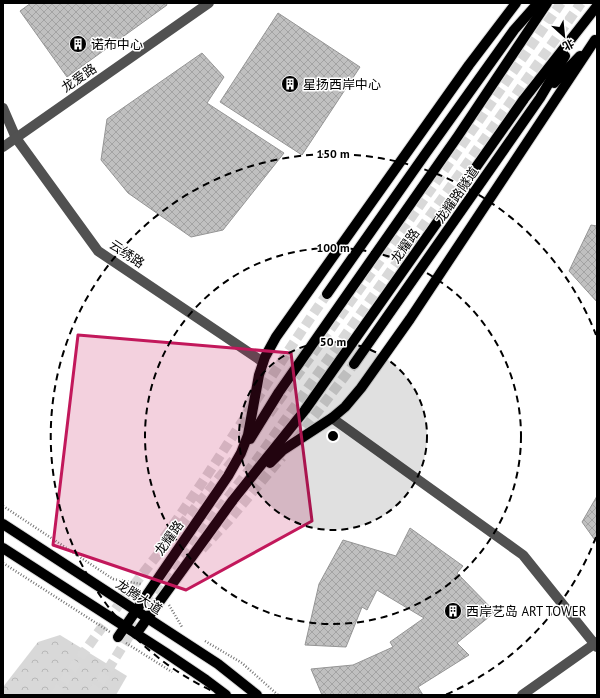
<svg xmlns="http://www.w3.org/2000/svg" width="600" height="698" font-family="'PT Sans','Noto Sans SC',sans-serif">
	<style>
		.park { fill: url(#park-crowns) }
		.building { fill: url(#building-cross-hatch); stroke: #959595 }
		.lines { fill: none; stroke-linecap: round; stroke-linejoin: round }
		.major-tunnel { stroke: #d9d9d9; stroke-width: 10; stroke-dasharray: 10 5; stroke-linecap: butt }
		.major-casing { stroke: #dbdbdb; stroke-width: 12 }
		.path { stroke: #737373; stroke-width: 2.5; stroke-dasharray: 1 2; stroke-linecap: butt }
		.minor { stroke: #515151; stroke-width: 10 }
		.major { stroke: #000; stroke-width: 10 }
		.marked { fill: #c2185b; fill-opacity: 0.2; stroke: #c2185b; stroke-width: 3; stroke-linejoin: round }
		.ring { fill: none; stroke: #000; stroke-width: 2; stroke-dasharray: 7 5 }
		.labels { text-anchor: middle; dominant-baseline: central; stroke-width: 3; stroke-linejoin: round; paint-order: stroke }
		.poi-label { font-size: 13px; fill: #000; stroke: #fff; text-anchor: start }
		.street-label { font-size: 13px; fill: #000; stroke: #fff }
		.centre { fill: #000; stroke: #fff; stroke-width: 2 }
		.ring-label { font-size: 12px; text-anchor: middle; font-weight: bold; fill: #000; stroke: #fff; stroke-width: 3; stroke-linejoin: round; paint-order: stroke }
	</style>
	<defs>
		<pattern id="park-crowns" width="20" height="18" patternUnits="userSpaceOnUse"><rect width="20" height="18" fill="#d8d8d8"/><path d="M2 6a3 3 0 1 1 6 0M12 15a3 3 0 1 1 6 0" fill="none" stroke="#b8b8b8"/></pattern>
		<pattern id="building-cross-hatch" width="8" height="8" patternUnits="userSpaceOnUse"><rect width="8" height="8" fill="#c0c0c0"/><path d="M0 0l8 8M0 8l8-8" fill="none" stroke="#a3a3a3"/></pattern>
	</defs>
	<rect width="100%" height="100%" fill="#fff"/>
	<path class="park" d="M60,635L127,676L116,695H3V687L38,642Z"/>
	<g class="building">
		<path d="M31,3H166L167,5L67,77L20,11Z"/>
		<path d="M278,13L360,67L302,155L220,102Z"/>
		<path d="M202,53L224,77L207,103L284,153L223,230L191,237L128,193L101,160L107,119Z"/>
		<path d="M591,225L597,226V302L569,271Z"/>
		<path d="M597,496V543L582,522Z"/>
		<path d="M410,528L463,566L457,573L495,612L457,643L469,655L418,687L423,695H322L311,669L353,665L393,647L390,642L424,618L377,590L367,610L362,607L346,647L305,645L319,584L343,540L396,556Z"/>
	</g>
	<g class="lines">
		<g class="major-tunnel">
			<path d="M269,414L408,222L561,3"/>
			<path d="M296,440L354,364"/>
			<path d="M164,538C221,458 271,374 327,294"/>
			<path d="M202,549L229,520L282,457"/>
			<path d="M55,695C109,612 173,536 235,458"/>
			<path d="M92,695L165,579L256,461L581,3"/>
		</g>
		<g class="major-casing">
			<g id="major">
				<path d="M554,83L580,56"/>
				<path d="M327,294L426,153L514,30L538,3"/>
				<path d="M354,364L540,98L565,56"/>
				<path d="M250,439L279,392L458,136L547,3"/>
				<path d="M270,463L283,450L332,418L345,407L361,388L410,319L595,40"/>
				<path d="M3,524L218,664L257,695"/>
				<path d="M3,548L166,653L206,680L226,695"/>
				<path d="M136,634L233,500L305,410L524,99L597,6"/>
				<path d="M118,637L228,476L241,453L248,435L259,375L265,357L276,337L469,65L516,3"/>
			</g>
		</g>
		<g class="path">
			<path d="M3,506L113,579L141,584"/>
			<path d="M3,563L110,632"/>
			<path d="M169,605L182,627"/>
			<path d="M205,641L242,663L278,695"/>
			<path d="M126,643L172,672"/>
		</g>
		<g class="minor">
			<path d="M3,108L16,138L98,251L263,362"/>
			<path d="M3,147L209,3"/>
			<path d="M332,418L523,555L597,647"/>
			<path d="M522,695L597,642"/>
		</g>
		<use href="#major" class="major"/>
	</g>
	<path class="marked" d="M78,335L291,353L312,521L186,590L53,545Z"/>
	<circle cx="333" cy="436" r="94" fill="#000" fill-opacity=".12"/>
	<g class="ring">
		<circle cx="333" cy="436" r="94"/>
		<circle cx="333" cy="436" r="188"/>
		<path d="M596 537A282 282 0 0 1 445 695M221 695A282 282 0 1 1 596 335"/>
	</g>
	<defs>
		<g id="building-disc" transform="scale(0.9)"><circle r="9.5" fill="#000" stroke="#fff"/><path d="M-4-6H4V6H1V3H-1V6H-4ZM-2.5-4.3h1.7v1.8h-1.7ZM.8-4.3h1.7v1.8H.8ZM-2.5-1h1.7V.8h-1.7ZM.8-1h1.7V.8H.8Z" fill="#fff"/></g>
	</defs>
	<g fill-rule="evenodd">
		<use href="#building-disc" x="78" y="44"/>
		<use href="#building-disc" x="290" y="84"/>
		<use href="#building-disc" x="453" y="611"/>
	</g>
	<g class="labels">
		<g class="poi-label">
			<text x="91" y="44">诺布中心</text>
			<text x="303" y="84">星扬西岸中心</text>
			<text x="466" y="611">西岸艺岛 ART TOWER</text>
		</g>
		<g class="street-label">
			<text transform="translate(79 78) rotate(-35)">龙爱路</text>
			<text transform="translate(457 195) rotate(-55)">龙耀路隧道</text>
			<text transform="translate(405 246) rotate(-55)">龙耀路</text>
			<text transform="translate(127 254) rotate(34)">云绣路</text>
			<text transform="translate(169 538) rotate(-55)">龙耀路</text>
			<text transform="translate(139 597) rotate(33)">龙腾大道</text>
		</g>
	</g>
	<circle cx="333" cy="436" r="6" class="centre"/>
	<g class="ring-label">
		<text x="333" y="158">150 m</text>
		<text x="333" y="252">100 m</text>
		<text x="333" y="346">50 m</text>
	</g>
	<rect width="600" height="698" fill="none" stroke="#000000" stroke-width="8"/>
	<g transform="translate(564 36) rotate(153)" stroke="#ffffff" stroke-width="3" paint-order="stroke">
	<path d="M0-3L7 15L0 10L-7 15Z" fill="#000000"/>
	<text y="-6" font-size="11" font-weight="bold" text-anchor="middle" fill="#000000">北</text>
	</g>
</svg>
